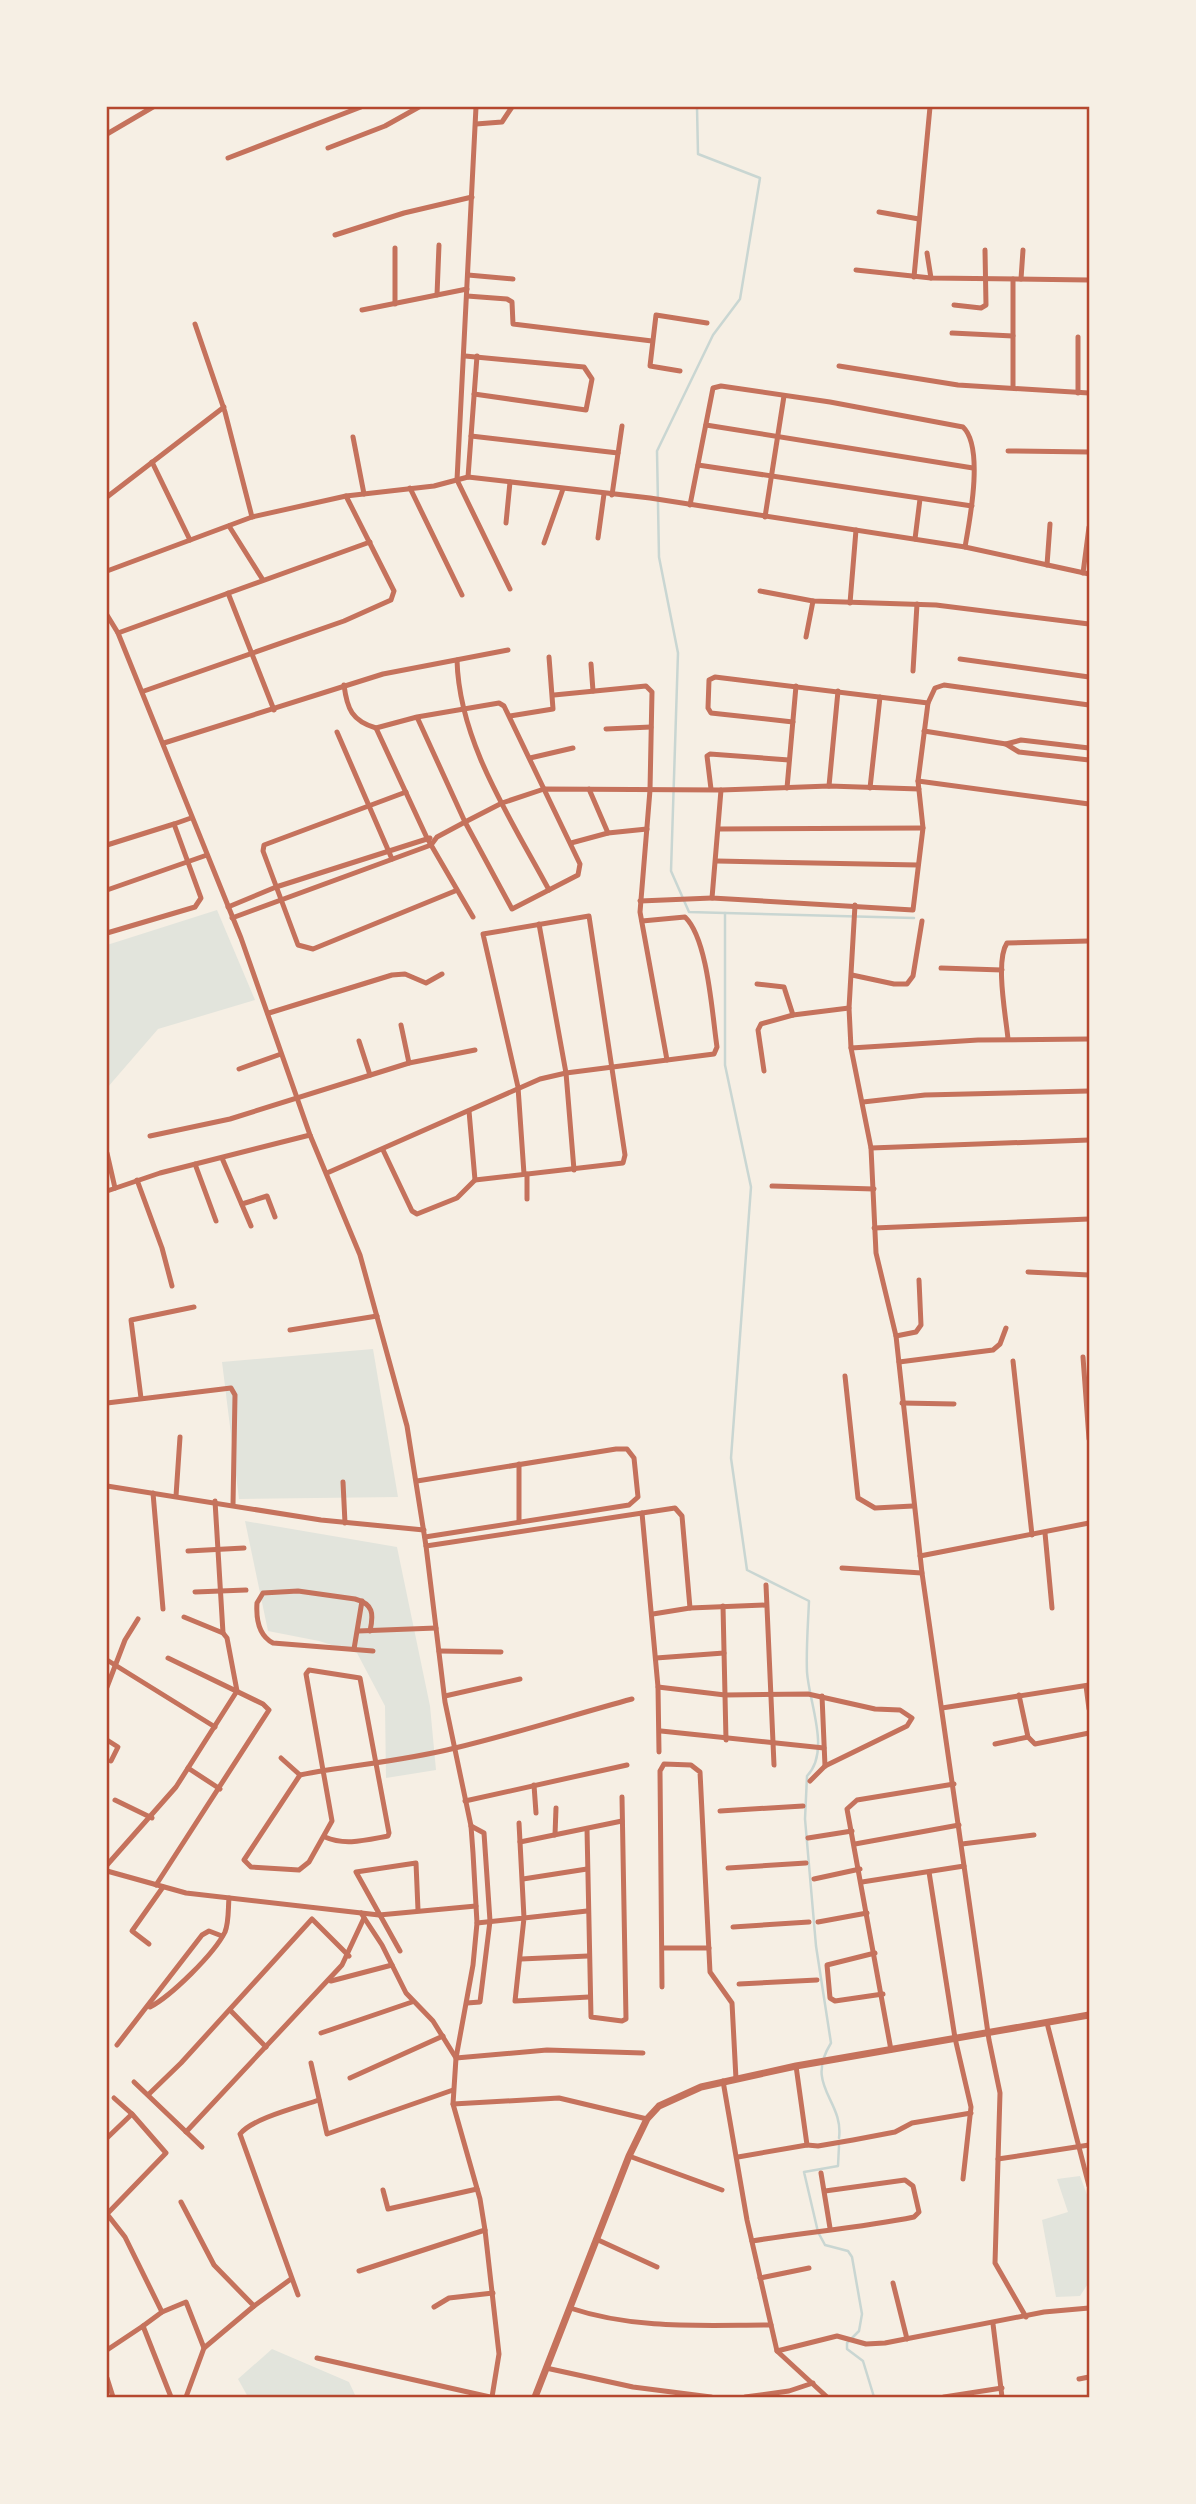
<svg xmlns="http://www.w3.org/2000/svg" width="1196" height="2504" font-family="Montserrat,sans-serif">
	<style>
		.green { fill: #e2e4dc }
		.lines { fill: none; stroke-linecap: round; stroke-linejoin: round }
		.stream { stroke: #c9d6d2; stroke-width: 2.5 }
		.minor { stroke: #c5725c; stroke-width: 5 }
		.tertiary { stroke: #c5725c; stroke-width: 7 }
		.neatline { fill: none; stroke: #b5482f; stroke-width: 2.5 }
	</style>
	<rect width="100%" height="100%" fill="#f6efe4"/>
	<g class="green">
		<path d="M217,910L255,1000L158,1029L107,1088V945Z"/>
		<path d="M373,1349L398,1497L239,1499L222,1362Z"/>
		<path d="M245,1521L397,1547L430,1706L436,1770L386,1778L385,1706L357,1653L319,1641L268,1631Z"/>
		<path d="M1080,2176L1089,2200V2282L1080,2296L1056,2297L1042,2220L1068,2212L1057,2179Z"/>
		<path d="M272,2349L349,2382L356,2397H248L238,2379Z"/>
	</g>
	<g class="lines">
		<g class="stream">
			<path d="M697,107L698,154L760,178L740,299L713,335L657,451L659,557L678,653L671,871L689,912L725,913V1065L751,1187L731,1458L747,1570L809,1601C808,1625 806,1649 807,1672C809,1703 831,1751 807,1776L805,1819L816,1946L831,2043C804,2086 844,2100 839,2138"/>
			<path d="M725,913L914,918"/>
			<path d="M839,2146L838,2166L804,2172L818,2232L825,2245L848,2251L852,2257L862,2314L859,2331L847,2343V2349L863,2361L874,2397"/>
		</g>
		<g class="minor">
			<path d="M476,107L457,480L510,589"/>
			<path d="M476,124L502,122L512,107"/>
			<path d="M107,134L153,107"/>
			<path d="M328,148L385,126L419,107"/>
			<path d="M228,158L361,107"/>
			<path d="M879,212L919,219"/>
			<path d="M335,235L404,213L472,197"/>
			<path d="M927,253L931,278"/>
			<path d="M856,270L931,278L1089,280"/>
			<path d="M468,275L513,279"/>
			<path d="M914,277L930,107"/>
			<path d="M1013,279V387"/>
			<path d="M1021,279L1023,250"/>
			<path d="M437,295L439,245"/>
			<path d="M467,296L507,299L512,302L513,324L652,341"/>
			<path d="M395,304V248"/>
			<path d="M954,305L981,308L986,305L985,250"/>
			<path d="M362,310L467,289"/>
			<path d="M195,324L225,412L252,517"/>
			<path d="M952,333L1013,336"/>
			<path d="M1078,337V393"/>
			<path d="M465,356L584,367L592,379L586,410L474,394"/>
			<path d="M839,366L958,385L1089,393"/>
			<path d="M680,371L650,366L656,315L707,323"/>
			<path d="M706,425L973,468"/>
			<path d="M471,436L618,453"/>
			<path d="M353,437L364,494"/>
			<path d="M1008,451L1089,452"/>
			<path d="M152,462L190,540"/>
			<path d="M698,465L972,506"/>
			<path d="M468,477L477,356"/>
			<path d="M410,488L462,595"/>
			<path d="M612,495L622,426"/>
			<path d="M107,497L224,407"/>
			<path d="M690,505L713,388L721,386L830,402L963,427C984,447 970,519 965,547"/>
			<path d="M765,517L784,396"/>
			<path d="M506,523L510,482"/>
			<path d="M229,526L263,580"/>
			<path d="M598,538L604,494"/>
			<path d="M915,539L920,499"/>
			<path d="M544,543L563,489"/>
			<path d="M1047,565L1050,524"/>
			<path d="M107,571L252,517L346,496L434,486L468,477L650,498L965,547L1089,574"/>
			<path d="M1083,573L1089,527"/>
			<path d="M760,591L813,601L936,605L1089,624"/>
			<path d="M228,593L274,710"/>
			<path d="M850,603L856,530"/>
			<path d="M107,615L118,633L241,938L310,1135L360,1255L407,1426L426,1546L445,1702L471,1826L473,1853L477,1923L473,1965L456,2058L453,2104L480,2199L485,2230L499,2354L492,2397"/>
			<path d="M118,633L370,542"/>
			<path d="M806,637L813,601"/>
			<path d="M960,659L1089,677"/>
			<path d="M457,660C459,742 511,819 549,890"/>
			<path d="M591,664L593,691"/>
			<path d="M913,671L917,604"/>
			<path d="M344,685C347,709 352,721 376,728"/>
			<path d="M144,691L344,621L391,600L394,591L346,496"/>
			<path d="M554,695L646,686L652,692L650,790L640,912L667,1060"/>
			<path d="M510,716L553,709L549,657"/>
			<path d="M417,717L465,822L512,909L578,875L580,864L504,706L499,703L417,717L376,728L427,838L473,917"/>
			<path d="M793,722L711,713L708,708L709,680L715,677L928,703"/>
			<path d="M606,729L651,727"/>
			<path d="M924,731L1006,744L1019,752L1089,760"/>
			<path d="M337,732L392,859"/>
			<path d="M164,743L383,674L508,650"/>
			<path d="M1006,744L1021,740L1089,748"/>
			<path d="M530,758L573,748"/>
			<path d="M918,781L1089,804"/>
			<path d="M829,786L838,691"/>
			<path d="M787,788L796,686"/>
			<path d="M870,788L880,697"/>
			<path d="M589,789L608,833"/>
			<path d="M711,789L707,756L710,754L789,760"/>
			<path d="M721,790L712,898L913,910L923,828L918,781L928,703L935,688L944,685L1089,705"/>
			<path d="M406,792L264,845L263,851L298,945L313,949L455,891"/>
			<path d="M174,824L191,818"/>
			<path d="M720,829L923,828"/>
			<path d="M571,843L608,833L647,829"/>
			<path d="M107,845L174,824L201,898L195,907L107,933"/>
			<path d="M717,861L918,865"/>
			<path d="M107,890L207,855"/>
			<path d="M640,901L712,898"/>
			<path d="M855,905L849,1008L851,1048L978,1040L1089,1039"/>
			<path d="M228,907L276,887L430,838"/>
			<path d="M232,918L431,845L437,837L465,822L502,803L544,789L721,790L829,786L919,789"/>
			<path d="M539,924L566,1073L574,1170"/>
			<path d="M941,968L1002,970"/>
			<path d="M852,975L894,984H907L913,976L922,921"/>
			<path d="M757,984L784,987L793,1015"/>
			<path d="M269,1013L392,975L405,974L426,983L442,974"/>
			<path d="M401,1025L409,1063"/>
			<path d="M1008,1039C1006,1017 995,961 1007,943L1089,941"/>
			<path d="M359,1041L370,1075"/>
			<path d="M851,1048L871,1148L876,1253L896,1336L922,1573L989,2040L1000,2093L995,2263L1026,2317"/>
			<path d="M239,1069L281,1054"/>
			<path d="M764,1071L758,1030L761,1024L793,1015L849,1008"/>
			<path d="M863,1102L925,1095L1089,1091"/>
			<path d="M469,1111L475,1180"/>
			<path d="M150,1136L230,1119L409,1063L475,1050"/>
			<path d="M871,1148L1089,1140"/>
			<path d="M383,1150L412,1211L417,1214L457,1198L475,1180L623,1163L625,1155L589,916L483,934L518,1087L524,1174"/>
			<path d="M107,1153L115,1188"/>
			<path d="M222,1158L251,1226"/>
			<path d="M195,1164L216,1221"/>
			<path d="M327,1173L540,1079L566,1073L714,1054L717,1047C712,1014 708,939 685,917L642,921"/>
			<path d="M137,1180L162,1248L172,1286"/>
			<path d="M772,1186L874,1189"/>
			<path d="M107,1191L160,1173L310,1135"/>
			<path d="M527,1199V1174"/>
			<path d="M242,1204L267,1196L275,1217"/>
			<path d="M874,1228L1089,1219"/>
			<path d="M1028,1272L1089,1275"/>
			<path d="M290,1330L377,1316"/>
			<path d="M896,1336L916,1332L921,1325L919,1280"/>
			<path d="M1083,1357L1089,1439"/>
			<path d="M1013,1361L1032,1535"/>
			<path d="M899,1362L993,1350L1000,1344L1006,1328"/>
			<path d="M845,1376L858,1498L875,1508L913,1506"/>
			<path d="M141,1398L131,1320L194,1307"/>
			<path d="M107,1403L231,1388L235,1395L233,1505"/>
			<path d="M902,1403L954,1404"/>
			<path d="M519,1464V1522"/>
			<path d="M417,1481L616,1449H627L634,1458L638,1497L629,1505L425,1537"/>
			<path d="M343,1482L345,1523"/>
			<path d="M107,1486L321,1520L424,1530"/>
			<path d="M153,1493L163,1609"/>
			<path d="M176,1496L180,1437"/>
			<path d="M215,1501L223,1633"/>
			<path d="M642,1513L658,1687L659,1752"/>
			<path d="M1045,1533L1052,1608"/>
			<path d="M426,1546L675,1508L682,1516L690,1608"/>
			<path d="M188,1551L244,1548"/>
			<path d="M920,1556L1089,1523"/>
			<path d="M842,1568L922,1573"/>
			<path d="M766,1585L774,1765"/>
			<path d="M195,1592L246,1590"/>
			<path d="M723,1606L726,1740"/>
			<path d="M653,1614L690,1608L766,1605"/>
			<path d="M358,1631L436,1628"/>
			<path d="M370,1631C374,1613 373,1604 355,1599L298,1591L263,1593L257,1603C256,1618 258,1635 273,1643L373,1651"/>
			<path d="M354,1649L362,1601"/>
			<path d="M439,1651L501,1652"/>
			<path d="M656,1658L724,1653"/>
			<path d="M107,1660L215,1727"/>
			<path d="M1086,1686L1089,1709"/>
			<path d="M107,1687L125,1640L138,1619"/>
			<path d="M658,1687L725,1695L808,1694L875,1709L900,1710L912,1718L907,1726L825,1766L810,1781"/>
			<path d="M1019,1695L1028,1737L1035,1744L1089,1733"/>
			<path d="M445,1696L520,1679"/>
			<path d="M822,1696L825,1766"/>
			<path d="M942,1708L1089,1685"/>
			<path d="M661,1731L824,1748"/>
			<path d="M107,1740L118,1747L111,1761"/>
			<path d="M995,1744L1028,1737"/>
			<path d="M281,1758L300,1775"/>
			<path d="M188,1768L220,1789"/>
			<path d="M534,1785L536,1813"/>
			<path d="M115,1800L152,1818"/>
			<path d="M465,1801L627,1765"/>
			<path d="M720,1811L803,1806"/>
			<path d="M587,1829L591,2017L622,2021L626,2019L622,1797"/>
			<path d="M555,1835L556,1808"/>
			<path d="M325,1837C345,1846 366,1840 388,1836L389,1833L360,1678L309,1670L306,1674L332,1821L309,1862L299,1870L251,1867L244,1860L300,1775C351,1765 404,1761 455,1748C514,1734 573,1715 632,1699"/>
			<path d="M808,1838L852,1831"/>
			<path d="M520,1842L622,1821"/>
			<path d="M855,1844L959,1825"/>
			<path d="M962,1844L1034,1835"/>
			<path d="M107,1865L176,1787L237,1691L227,1638L223,1633L184,1617"/>
			<path d="M728,1868L806,1863"/>
			<path d="M107,1871L186,1893L379,1915L476,1906"/>
			<path d="M929,1872L955,2038L971,2107L963,2179"/>
			<path d="M523,1879L587,1869"/>
			<path d="M814,1879L860,1869"/>
			<path d="M862,1882L964,1866"/>
			<path d="M156,1885L269,1710L263,1704L168,1658"/>
			<path d="M587,1911L524,1918L515,2001L589,1997"/>
			<path d="M361,1913L382,1945L406,1993L433,2021L456,2058L547,2050L643,2053"/>
			<path d="M818,1922L867,1913"/>
			<path d="M477,1923L524,1918L519,1823"/>
			<path d="M733,1927L809,1922"/>
			<path d="M149,1944L132,1931L163,1887"/>
			<path d="M664,1948H709"/>
			<path d="M400,1951L356,1872L416,1863L418,1910"/>
			<path d="M875,1953L827,1965L830,1998L835,2001L883,1994"/>
			<path d="M521,1959L588,1956"/>
			<path d="M331,1981L392,1965"/>
			<path d="M739,1984L817,1980"/>
			<path d="M662,1987L660,1771L664,1764L691,1765L700,1772L710,1972L732,2003L736,2079"/>
			<path d="M467,2003L480,2002L490,1921L484,1833L471,1826"/>
			<path d="M150,2007C171,1996 214,1954 225,1932C229,1922 228,1909 229,1898"/>
			<path d="M230,2010L266,2047"/>
			<path d="M1047,2023L1089,2186"/>
			<path d="M321,2033L412,2002"/>
			<path d="M117,2045L202,1935L209,1931L222,1936"/>
			<path d="M891,2050L847,1809L857,1800L954,1784"/>
			<path d="M311,2063L327,2134L453,2090"/>
			<path d="M350,2078L443,2036"/>
			<path d="M723,2081L747,2220L777,2351L827,2397"/>
			<path d="M134,2082L202,2147"/>
			<path d="M149,2094L181,2063L312,1919L349,1956"/>
			<path d="M114,2098L132,2114"/>
			<path d="M453,2104L559,2098L647,2119"/>
			<path d="M186,2132L342,1965L364,1918"/>
			<path d="M107,2138L132,2114L166,2153L107,2214L125,2237L162,2312L143,2326"/>
			<path d="M807,2145L818,2146L853,2140L895,2132L912,2123L971,2113"/>
			<path d="M629,2156L722,2190"/>
			<path d="M738,2157L807,2145L796,2066"/>
			<path d="M998,2159L1089,2145"/>
			<path d="M821,2173L830,2228"/>
			<path d="M383,2190L388,2209L477,2189"/>
			<path d="M181,2202L214,2265L254,2306L204,2348L186,2397"/>
			<path d="M596,2239L657,2267"/>
			<path d="M752,2241C806,2232 860,2228 914,2217L919,2212L913,2186L905,2180L825,2191"/>
			<path d="M359,2271L485,2230"/>
			<path d="M760,2278L809,2268"/>
			<path d="M893,2283L907,2339"/>
			<path d="M298,2295L240,2134C253,2118 299,2107 319,2100"/>
			<path d="M254,2306L291,2279"/>
			<path d="M434,2307L449,2298L493,2293"/>
			<path d="M570,2308C636,2330 703,2325 771,2325"/>
			<path d="M162,2312L186,2302L204,2348"/>
			<path d="M993,2324L1002,2397"/>
			<path d="M107,2350L143,2326L171,2397"/>
			<path d="M777,2351L837,2336L866,2344L885,2343L1044,2312L1089,2308"/>
			<path d="M317,2358L490,2397"/>
			<path d="M546,2368L633,2387L711,2397"/>
			<path d="M107,2378L113,2397"/>
			<path d="M1079,2379L1089,2377"/>
			<path d="M745,2397L789,2391L813,2383"/>
			<path d="M944,2397L1002,2388"/>
		</g>
		<path class="tertiary" d="M535,2397L629,2156L647,2119L659,2106L701,2087L796,2066L1089,2015"/>
	</g>
	<rect width="1196" height="2504" fill="none" stroke="#f6efe4" stroke-width="217"/>
	<rect x="108" y="108" width="980" height="2288" class="neatline"/>
</svg>
